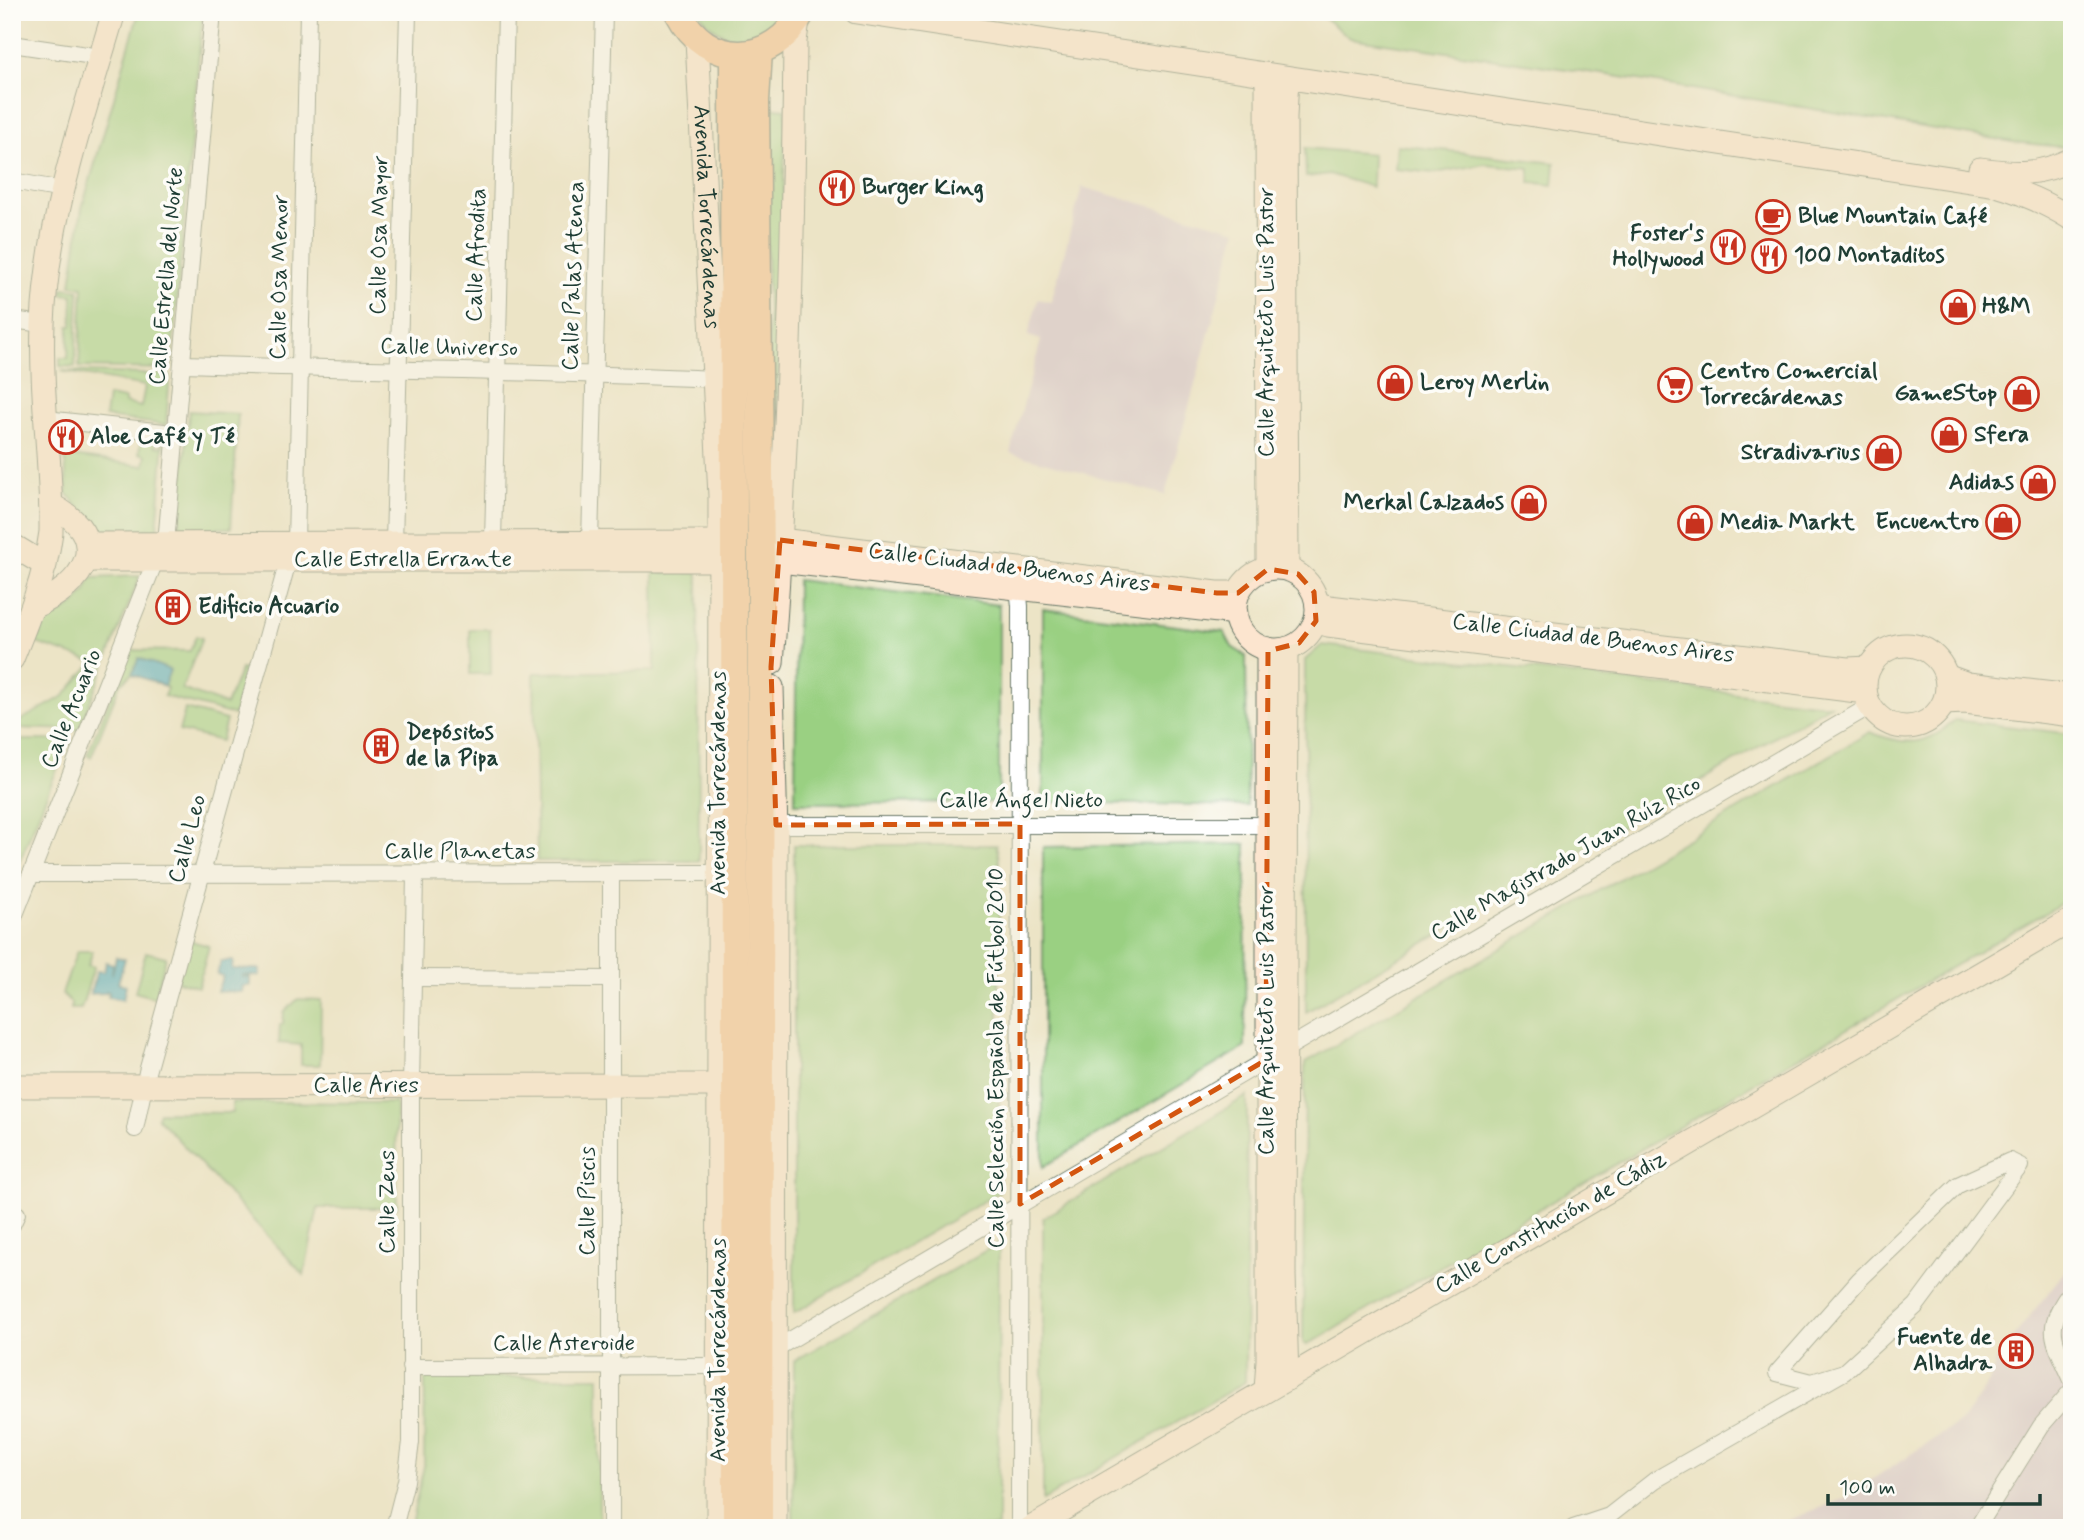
<svg xmlns="http://www.w3.org/2000/svg" width="2084" height="1540" font-family="Mynerve,sans-serif">
	<style>
		.industrial { fill: #cfbdcf }
		.green { fill: #9ad082; stroke: #5c865b; stroke-width: 2 }
		.water { fill: #45a8c4; stroke: #32727c; stroke-width: 2 }
		.lines { fill: none; stroke-linecap: round; stroke-linejoin: round }
		.street-casing { stroke: #677767; stroke-width: 18 }
		.secondary-casing { stroke: #677767; stroke-width: 25 }
		.primary-casing { stroke: #677767; stroke-width: 29 }
		.street { stroke: #fff; stroke-width: 16 }
		.secondary { stroke: #fce5cf; stroke-width: 23 }
		.primary { stroke: #f7bd88; stroke-width: 26 }
		.marked { fill: none; stroke: #d45610; stroke-width: 5; stroke-dasharray: 14 9; stroke-linejoin: round }
		.labels { text-anchor: middle; dominant-baseline: central; stroke-width: 7; stroke-linejoin: round; paint-order: stroke }
		.poi-label { font-size: 23px; font-weight: bold; fill: #1f3d34; stroke: #fdfcf7; text-anchor: start }
		.street-label { font-size: 23px; fill: #1f3d34; stroke: #fdfcf7 }
	</style>
	<rect width="100%" height="100%" fill="#fdfcf7"/>
	<filter id="ink" filterUnits="userSpaceOnUse"><feTurbulence type="fractalNoise" baseFrequency=".0143" numOctaves="2"/><feDisplacementMap in="SourceGraphic" scale="14" xChannelSelector="R" yChannelSelector="G"/><feConvolveMatrix kernelMatrix="1 2 1 2 8 2 1 2 1" color-interpolation-filters="sRGB"/></filter>
	<filter id="wash" filterUnits="userSpaceOnUse"><feTurbulence type="fractalNoise" baseFrequency=".00686" numOctaves="4" result="noise"/><feDisplacementMap in="SourceGraphic" scale="28" xChannelSelector="R" yChannelSelector="G"/><feGaussianBlur stdDeviation="1.57" result="paint"/><feColorMatrix in="noise" values="0 0 0 0 0 0 0 0 0 0 0 0 0 0 0 0 0 1.4 0 .05"/><feComposite in="paint" operator="in"/></filter>
	<g filter="url(#wash)">
		<rect width="100%" height="100%" fill="#ece4c6"/>
		<g class="industrial">
			<path d="M1082,187L1237,230L1165,495L1010,453L1041,340L1028,336L1038,299L1051,302Z"/>
			<path d="M2072,1262V1528H1769L1859,1492L1868,1482L1963,1420L1989,1382L1997,1358Z"/>
		</g>
		<g class="green">
			<path d="M139,12H203L171,367V369H163L79,367L83,287L71,285L82,208Z"/>
			<path d="M699,12H787C767,48 720,47 699,12Z"/>
			<path d="M1317,12H2072V141L2062,147L2013,142L1608,75L1350,38Z"/>
			<path d="M764,107L786,109L773,555Z"/>
			<path d="M1397,145L1555,163L1553,185L1530,182V168L1485,164L1435,173L1395,169Z"/>
			<path d="M1305,148L1373,154L1372,187L1329,174L1306,177Z"/>
			<path d="M63,288L79,290L75,367L60,366V358H68L69,326H72L73,295L62,294Z"/>
			<path d="M61,371L170,375L166,425L105,417L108,396L125,399V403L141,407L145,386Z"/>
			<path d="M189,411L238,414L231,528H179Z"/>
			<path d="M141,438L156,440L155,446L161,447L162,440H164L157,530H96L67,493L65,455L144,466L146,455L139,453Z"/>
			<path d="M654,573H698L699,861H537L534,673L655,671Z"/>
			<path d="M140,576L79,730L12,728V725L64,696L93,662L36,643L44,624L74,605L86,591L91,578Z"/>
			<path d="M797,580L999,605V802L795,803Z"/>
			<path d="M1043,609L1224,632L1232,647L1246,656L1247,806L1043,802Z"/>
			<path d="M470,629H490L491,674H470Z"/>
			<path d="M196,636L202,638L182,689L226,705L241,669L246,670L234,715L164,696L167,688L164,686L170,670L139,658L132,674L120,684L91,757L87,755L129,650L190,651Z"/>
			<path d="M1322,645L1830,705L1306,1012L1305,660Z"/>
			<path d="M185,709L226,720L221,741L179,731Z"/>
			<path d="M1955,720L2072,734V897L1307,1345L1303,1343L1305,1063L1870,732C1904,746 1927,747 1955,720Z"/>
			<path d="M12,740H69L12,880Z"/>
			<path d="M1246,844L1245,1047L1043,1167V847Z"/>
			<path d="M794,845H996L999,858V1192L794,1313Z"/>
			<path d="M188,940L209,946L198,987L177,981Z"/>
			<path d="M77,951H93L88,965L94,967L81,1009H71V1003L62,994Z"/>
			<path d="M146,952L166,957L155,998L135,992Z"/>
			<path d="M298,999L321,1000L320,1065H301V1045L279,1043L280,1024H283L284,1012Z"/>
			<path d="M1247,1096L1245,1382L1043,1500V1218Z"/>
			<path d="M232,1102L396,1103L397,1208H318L304,1275L157,1117L159,1112L232,1113Z"/>
			<path d="M999,1243L998,1527L793,1528L794,1361Z"/>
			<path d="M425,1377H599V1528H410L424,1466Z"/>
		</g>
		<g class="water">
			<path d="M139,658L170,670L164,686L132,674Z"/>
			<path d="M116,957L125,959L118,983L126,985L123,1000L108,997L109,992L106,991L105,993L90,994L97,971L104,972L106,962L113,964L112,974Z"/>
			<path d="M221,961H233L232,969H260V976L243,975V977H250V986H243L242,992L217,991L223,976L217,974Z"/>
		</g>
	</g>
	<g filter="url(#ink)">
		<g class="lines">
			<g class="street-casing">
				<g id="street">
					<path d="M1245,12H1251"/>
					<path d="M12,44L100,57"/>
					<path d="M12,181L63,190"/>
					<path d="M12,320L43,324"/>
					<path d="M183,364C360,370 537,371 714,379"/>
					<path d="M46,419L164,432"/>
					<path d="M493,541L506,12"/>
					<path d="M590,542L604,12"/>
					<path d="M166,543L213,12"/>
					<path d="M296,543L308,12"/>
					<path d="M394,543L408,12"/>
					<path d="M1018,587L1020,606L1019,1528"/>
					<path d="M776,825H1266"/>
					<path d="M31,874L719,873"/>
					<path d="M12,922L155,561"/>
					<path d="M414,978L611,979"/>
					<path d="M1284,1050L1870,706"/>
					<path d="M135,1129L147,1072L288,561"/>
					<path d="M12,1225L17,1214"/>
					<path d="M2072,1290C2042,1329 2054,1339 2072,1380"/>
					<path d="M775,1349L1266,1060"/>
					<path d="M410,1367L719,1366"/>
					<path d="M394,1528L406,1481L411,1442V1086L415,875"/>
					<path d="M611,1528V874"/>
					<path d="M1573,1528L1609,1516L1655,1480L1844,1372L1916,1306L2020,1166L2010,1161L1958,1185L1859,1280L1777,1373L1812,1382L1844,1372"/>
					<path d="M1977,1528L2041,1426L2072,1390"/>
				</g>
			</g>
			<g class="secondary-casing">
				<g id="secondary">
					<path d="M856,12L1996,185C2024,193 2048,204 2072,219"/>
					<path id="s1" d="M697,39L720,496L718,1528"/>
					<path d="M1267,75L1268,569"/>
					<path d="M1980,169C2015,174 2039,176 2072,159"/>
					<path d="M780,540L1217,593H1238"/>
					<path d="M87,544L720,542"/>
					<path d="M12,545L45,565"/>
					<path d="M87,560H720"/>
					<path d="M780,561L1236,613"/>
					<circle cx="1276" cy="609" r="41"/>
					<path d="M1287,569L1285,117L1287,78"/>
					<path d="M1317,604L1329,607L1848,669L1869,668"/>
					<path d="M33,607C85,585 115,538 51,505"/>
					<path d="M1316,621L1328,625L1865,692"/>
					<circle cx="1906" cy="686" r="41"/>
					<path d="M1286,649L1284,1274L1287,1379"/>
					<path d="M12,659C29,617 45,577 51,532C52,463 40,394 43,324C47,218 84,114 114,12"/>
					<path d="M772,663C788,456 793,248 795,41L798,20"/>
					<path d="M1946,676L1968,684L2072,696"/>
					<path d="M772,687L776,832L775,1528"/>
					<path d="M1944,703L1965,702L2072,715"/>
					<path d="M12,1086L719,1085"/>
					<path d="M1266,1390L1268,1360V649"/>
					<path d="M1031,1528L2072,920"/>
				</g>
			</g>
			<g class="primary-casing">
				<g id="primary">
					<path d="M678,12C707,69 773,67 802,12"/>
					<path d="M759,51L756,101L761,565L759,1528"/>
					<path d="M733,54L736,1528"/>
				</g>
			</g>
			<use href="#street" class="street"/>
			<use href="#secondary" class="secondary"/>
			<use href="#primary" class="primary"/>
		</g>
	</g>
	<path d="M0 0H2084V1540H0ZM780,540L1217,593H1238L1268,569L1298,574L1314,592L1316,621L1299,643L1268,651L1266,1060L1020,1204V824L776,825L771,667Z" fill="#ece4c6" fill-opacity=".55" fill-rule="evenodd"/>
	<path class="marked" d="M780,540L1217,593H1238L1268,569L1298,574L1314,592L1316,621L1299,643L1268,651L1266,1060L1020,1204V824L776,825L771,667Z"/>
	<defs>
		<g id="restaurant-ring" transform="scale(1.75)"><circle r="9.5" fill="#fdfcf7" stroke="#c8321e" stroke-width="1.5"/><path d="M-5-6h1v4h1v-4h1v4h1v-4h1v5L-1.5 .5V6h-2V.5L-5-1ZM5-6V6H3V1.5H1.5Q1.5-4 5-6Z" fill="#c8321e"/></g>
		<g id="cafe-ring" transform="scale(1.75)"><circle r="9.5" fill="#fdfcf7" stroke="#c8321e" stroke-width="1.5"/><path d="M-5.5-4.5H6V0H3Q3 3.5 0 3.5H-2.5Q-5.5 3.5-5.5 0ZM3-3.2v2h1.7v-2ZM-6 4.5H4V6H-6Z" fill="#c8321e"/></g>
		<g id="shop-ring" transform="scale(1.75)"><circle r="9.5" fill="#fdfcf7" stroke="#c8321e" stroke-width="1.5"/><path d="M-5-2.5h2.3a2.7 3.5 0 0 1 5.4 0H5L5.5 6h-11ZM-1.5-2.5h3a1.5 2.3 0 0 0-3 0Z" fill="#c8321e"/></g>
		<g id="supermarket-ring" transform="scale(1.75)"><circle r="9.5" fill="#fdfcf7" stroke="#c8321e" stroke-width="1.5"/><path d="M-6-5.5h2.5l.6 2H6L4.5 2H-2.5L-4.4-4H-6ZM-1.5 3.2a1.3 1.3 0 1 0 .1 0ZM3 3.2a1.3 1.3 0 1 0 .1 0Z" fill="#c8321e"/></g>
		<g id="building-ring" transform="scale(1.75)"><circle r="9.5" fill="#fdfcf7" stroke="#c8321e" stroke-width="1.5"/><path d="M-4-6H4V6H1V3H-1V6H-4ZM-2.5-4.3h1.7v1.8h-1.7ZM.8-4.3h1.7v1.8H.8ZM-2.5-1h1.7V.8h-1.7ZM.8-1h1.7V.8H.8Z" fill="#c8321e"/></g>
	</defs>
	<g fill-rule="evenodd">
		<use href="#restaurant-ring" x="837" y="188"/>
		<use href="#cafe-ring" x="1773" y="217"/>
		<use href="#restaurant-ring" x="1728" y="247"/>
		<use href="#restaurant-ring" x="1769" y="256"/>
		<use href="#shop-ring" x="1958" y="307"/>
		<use href="#shop-ring" x="1395" y="383"/>
		<use href="#supermarket-ring" x="1675" y="385"/>
		<use href="#shop-ring" x="2022" y="394"/>
		<use href="#shop-ring" x="1949" y="435"/>
		<use href="#restaurant-ring" x="66" y="437"/>
		<use href="#shop-ring" x="1884" y="453"/>
		<use href="#shop-ring" x="2038" y="483"/>
		<use href="#shop-ring" x="1529" y="503"/>
		<use href="#shop-ring" x="2003" y="522"/>
		<use href="#shop-ring" x="1695" y="523"/>
		<use href="#building-ring" x="173" y="607"/>
		<use href="#building-ring" x="381" y="746"/>
		<use href="#building-ring" x="2016" y="1351"/>
	</g>
	<g class="labels">
		<g class="poi-label">
			<text x="862" y="188">Burger King</text>
			<text x="1798" y="217">Blue Mountain Café</text>
			<text x="1704" y="234" text-anchor="end">Foster's<tspan x="1704" dy="26">Hollywood</tspan></text>
			<text x="1794" y="256">100 Montaditos</text>
			<text x="1982" y="307">H&amp;M</text>
			<text x="1700" y="372">Centro Comercial<tspan x="1700" dy="26">Torrecárdenas</tspan></text>
			<text x="1420" y="383">Leroy Merlin</text>
			<text x="1997" y="394" text-anchor="end">GameStop</text>
			<text x="1974" y="435">Sfera</text>
			<text x="90" y="437">Aloe Café y Té</text>
			<text x="1860" y="453" text-anchor="end">Stradivarius</text>
			<text x="2014" y="483" text-anchor="end">Adidas</text>
			<text x="1504" y="503" text-anchor="end">Merkal Calzados</text>
			<text x="1979" y="522" text-anchor="end">Encuentro</text>
			<text x="1720" y="523">Media Markt</text>
			<text x="198" y="607">Edificio Acuario</text>
			<text x="406" y="733">Depósitos<tspan x="406" dy="26">de la Pipa</tspan></text>
			<text x="1992" y="1338" text-anchor="end">Fuente de<tspan x="1992" dy="26">Alhadra</tspan></text>
		</g>
		<g class="street-label">
			<text stroke="none"><textPath href="#s1" startOffset="178">Avenida Torrecárdenas</textPath></text>
			<text transform="translate(380 235) rotate(-89)">Calle Osa Mayor</text>
			<text transform="translate(477 255) rotate(-88)">Calle Afrodita</text>
			<text transform="translate(167 276) rotate(-85)">Calle Estrella del Norte</text>
			<text transform="translate(574 276) rotate(-88)">Calle Palas Atenea</text>
			<text transform="translate(280 277) rotate(-89)">Calle Osa Menor</text>
			<text transform="translate(1267 322) rotate(-90)">Calle Arquitecto Luis Pastor</text>
			<text transform="translate(449 348) rotate(1)">Calle Universo</text>
			<text x="403" y="560">Calle Estrella Errante</text>
			<text transform="translate(1009 568) rotate(7)">Calle Ciudad de Buenos Aires</text>
			<text transform="translate(1593 639) rotate(7)">Calle Ciudad de Buenos Aires</text>
			<text transform="translate(72 709) rotate(-68)">Calle Acuario</text>
			<text transform="translate(719 783) rotate(-90)">Avenida Torrecárdenas</text>
			<text x="1021" y="801">Calle Ángel Nieto</text>
			<text transform="translate(188 839) rotate(-75)">Calle Leo</text>
			<text x="460" y="852">Calle Planetas</text>
			<text transform="translate(1566 859) rotate(-30)">Calle Magistrado Juan Ruíz Rico</text>
			<text transform="translate(1267 1020) rotate(-90)">Calle Arquitecto Luis Pastor</text>
			<text transform="translate(997 1058) rotate(-90)">Calle Selección Española de Fútbol 2010</text>
			<text x="366" y="1086">Calle Aries</text>
			<text transform="translate(588 1201) rotate(-90)">Calle Piscis</text>
			<text transform="translate(388 1202) rotate(-90)">Calle Zeus</text>
			<text transform="translate(1551 1223) rotate(-30)">Calle Constitución de Cádiz</text>
			<text x="564" y="1344">Calle Asteroide</text>
			<text transform="translate(719 1350) rotate(-90)">Avenida Torrecárdenas</text>
		</g>
	</g>
	<rect width="2084" height="1540" fill="none" stroke="#fdfcf7" stroke-width="42"/>
	<path d="M1828 1494v10h212v-10" fill="none" stroke="#1f3d34" stroke-width="3.5"/>
	<text x="1839" y="1494" font-size="21" fill="#1f3d34" stroke="#fdfcf7" stroke-width="5" paint-order="stroke">100 m</text>
</svg>
